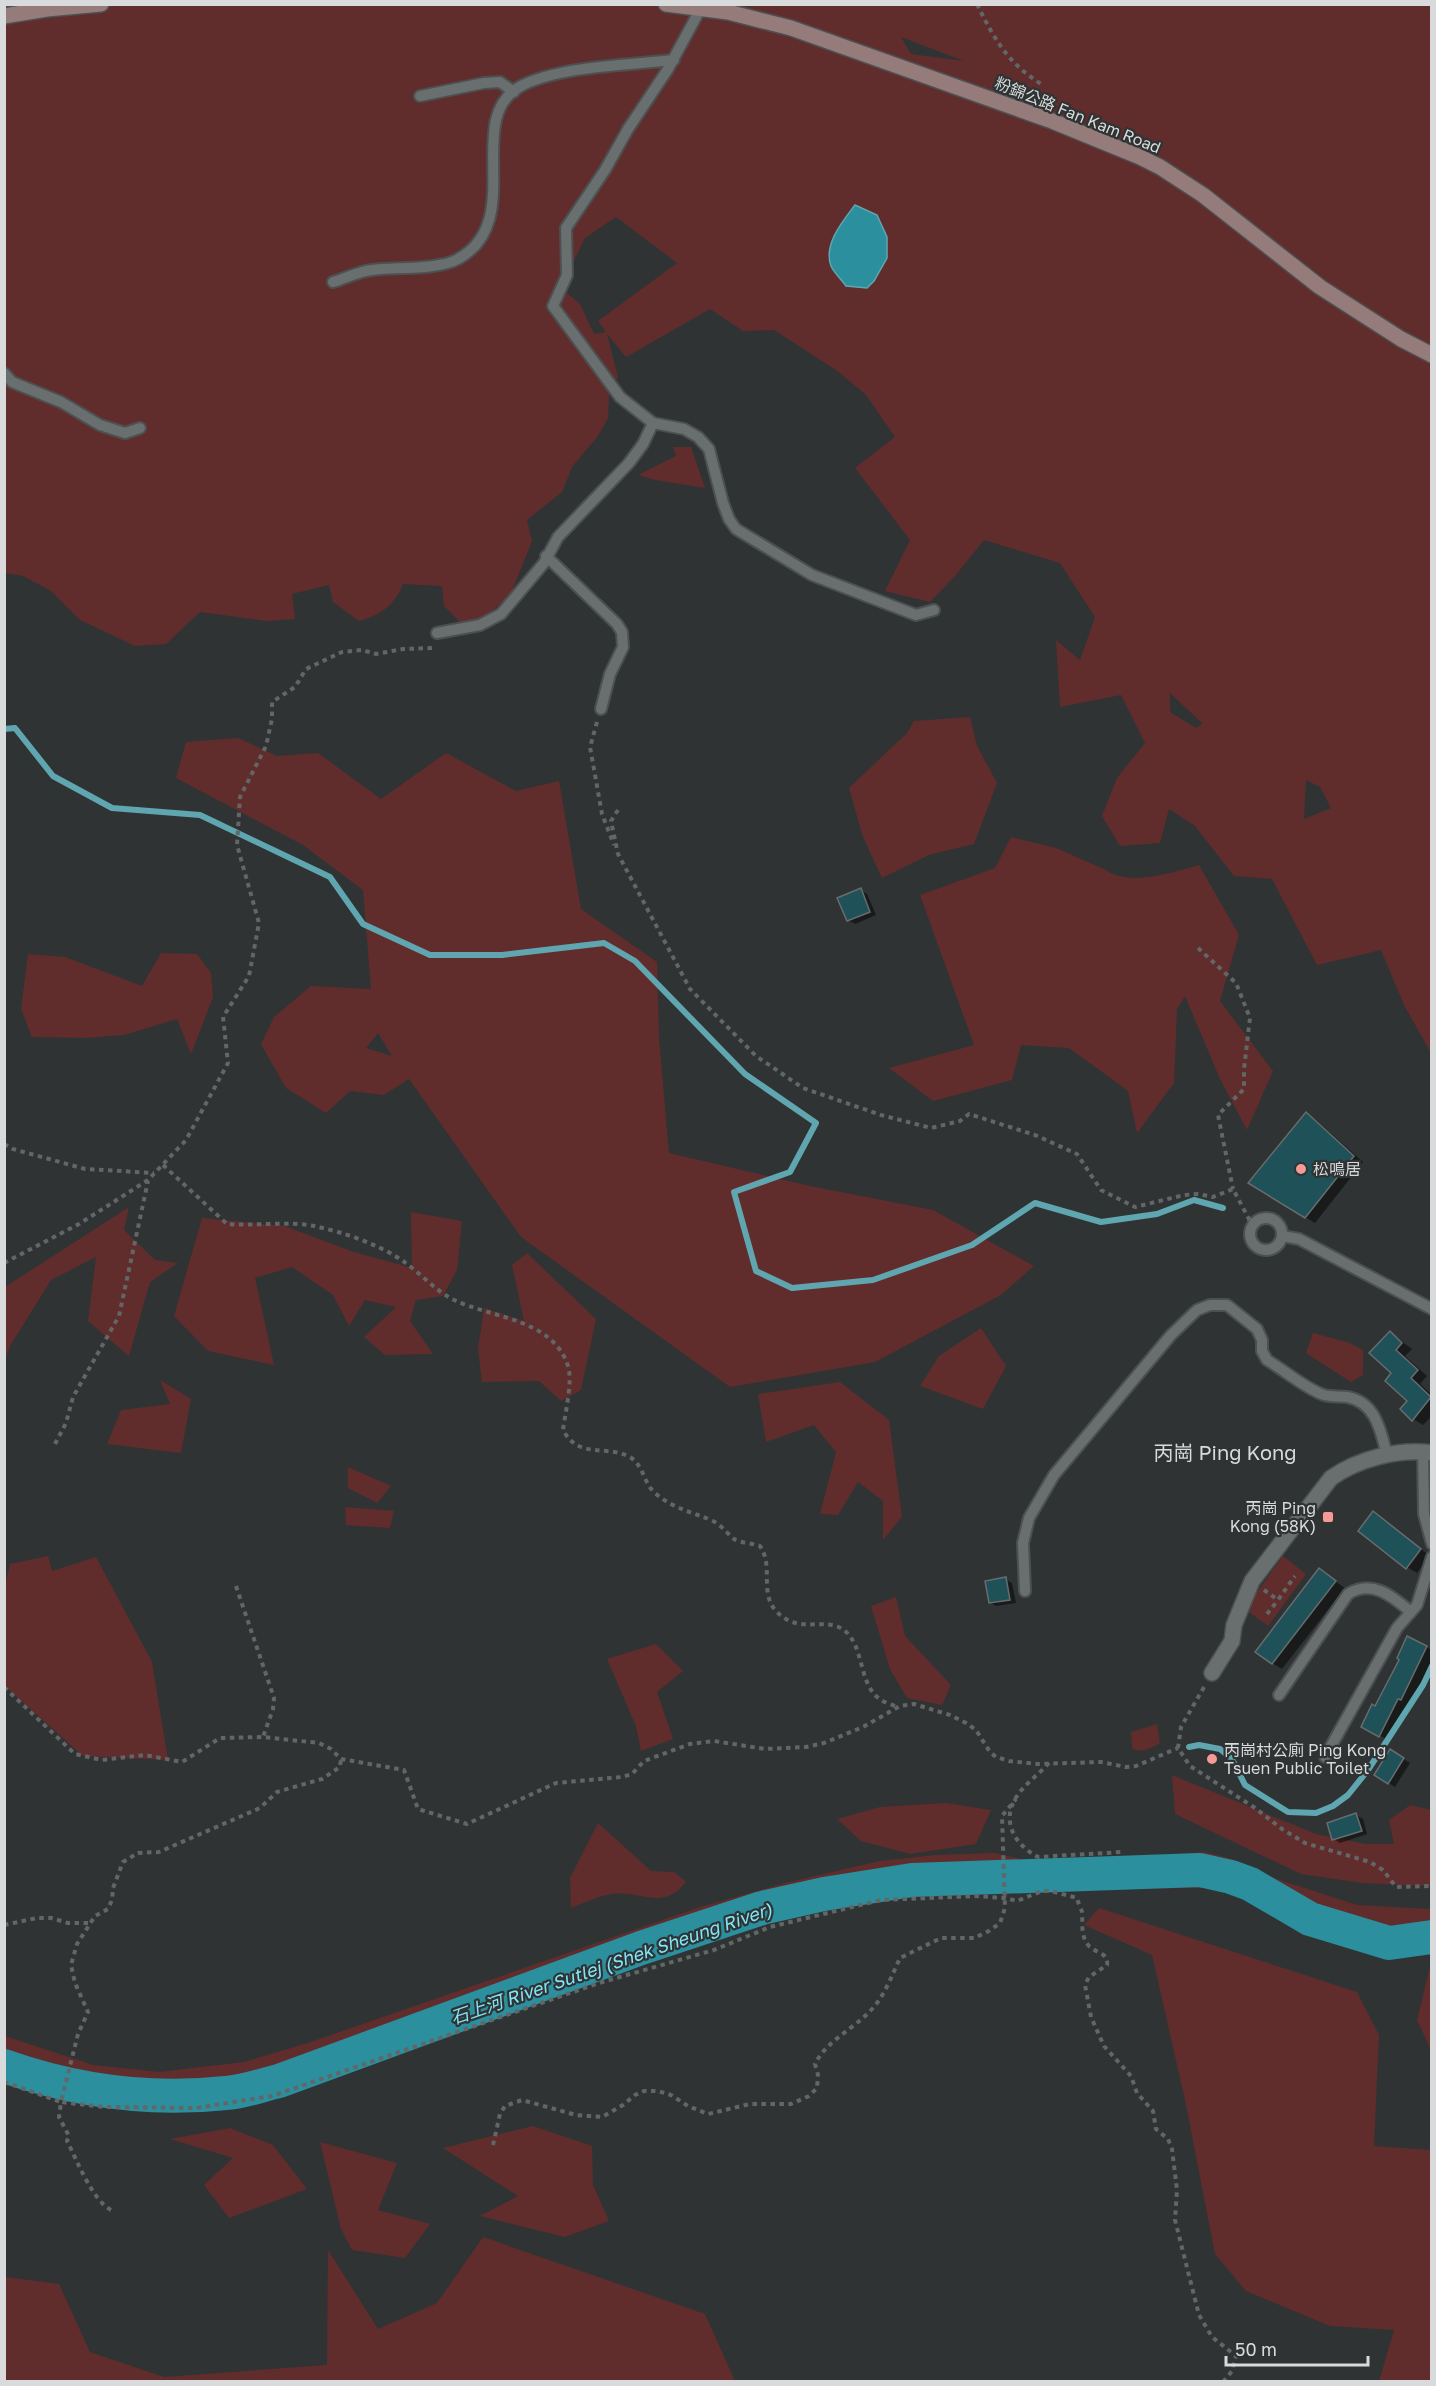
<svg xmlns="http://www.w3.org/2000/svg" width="1436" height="2386" font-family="'Golos Text','Noto Sans TC',sans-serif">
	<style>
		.green { fill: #602d2c; fill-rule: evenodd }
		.water { fill: #2b8f9e; stroke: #5fa6b0; stroke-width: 1.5 }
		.shadow { fill: #0007 }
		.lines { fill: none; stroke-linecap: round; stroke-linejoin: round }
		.stream { stroke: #5fa6b0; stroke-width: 6 }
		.river { stroke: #2b8f9e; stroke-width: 34 }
		.building { fill: #1f5159; stroke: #686c6d; stroke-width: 1.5 }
		.service-casing { stroke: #4d5051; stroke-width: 14 }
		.minor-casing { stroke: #4d5051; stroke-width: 18 }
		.secondary-casing { stroke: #4d5051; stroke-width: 18 }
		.path { stroke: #636667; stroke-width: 4; stroke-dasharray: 4.5 4.5; stroke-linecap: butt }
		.service { stroke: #696e6f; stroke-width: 10 }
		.minor { stroke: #696e6f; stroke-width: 15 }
		.secondary { stroke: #957c7b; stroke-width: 15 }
		.poi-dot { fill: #f59b97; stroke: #2f3334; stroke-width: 2 }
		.labels { text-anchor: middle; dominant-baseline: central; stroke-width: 4.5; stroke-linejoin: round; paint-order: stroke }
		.street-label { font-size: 16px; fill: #d8dadb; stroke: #2f3334 }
		.poi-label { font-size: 16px; fill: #d8dadb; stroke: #2f3334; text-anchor: start }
		.water-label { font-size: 18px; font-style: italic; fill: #82e6f8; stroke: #2f3334 }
		.quarter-label { font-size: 20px; fill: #d8dadb; stroke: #2f3334 }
	</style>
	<rect width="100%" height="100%" fill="#2f3334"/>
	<g class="green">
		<path d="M5,5H1431V1053L1404,1005L1381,950L1317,965L1272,879L1234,876L1195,826L1169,809L1160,843L1120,846L1102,816L1117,778L1145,743L1121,695L1060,707L1056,640L1080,660L1095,617L1060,563L984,540L955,576L930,602L885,591L910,540L855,468L895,437L866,395L836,370L774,330L743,331L710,309L626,357L607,334L618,377L609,396L608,418L598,436L572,467L562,492L527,520L532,541L510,596L481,620L464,626L444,606L442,586L403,584C394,606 381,615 359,621L333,602L329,585L292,594L295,619L267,621L200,612L166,644L135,646L80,620L51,591L23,576L5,573ZM901,37L964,61L911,54ZM616,217L677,263L598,321L606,332L594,334L580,304L561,288L585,238ZM1170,693L1202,723V724L1196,728L1170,712ZM1306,780L1320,787L1331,808L1304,819Z"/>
		<path d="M673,447H691L705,488L655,480L638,475L676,456Z"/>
		<path d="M970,717L977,746L997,783L974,844L929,855L882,878L863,837L849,788L907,733L914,721Z"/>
		<path d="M238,738L277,756L318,753L381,799L446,753L516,791L559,781L581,909L657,962L659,1038L669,1153L810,1186L933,1210L1034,1266L1001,1295L875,1362L730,1387L521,1237L409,1079L384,1095L350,1091L326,1113L286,1088L261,1044L274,1017L311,986L371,989L363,890L303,845L176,778L186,742ZM378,1033L392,1056L366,1048Z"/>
		<path d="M1011,837L1056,848L1106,870C1129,887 1174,872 1199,865L1239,935L1220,1001L1273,1071L1247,1130L1220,1079L1185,996L1177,1009L1174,1083L1137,1133L1128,1091L1069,1048L1021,1045L1012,1080L933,1101L889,1068L974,1045L920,895L995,868Z"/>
		<path d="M161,953L197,954L211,973L213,997L191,1054L177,1019L124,1035L86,1038L32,1037L21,1009L28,954L65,957L142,986Z"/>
		<path d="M129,1207L124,1230L155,1260L178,1263L150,1282L129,1356L88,1321L96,1257L51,1280L10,1346L5,1360V1287Z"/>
		<path d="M411,1212L462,1221L457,1270L443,1296L416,1300L410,1321L433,1354L385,1355L364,1337L396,1307L365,1300L349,1326L333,1295L292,1267L255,1278L274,1365L208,1351L174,1316L202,1218L284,1226L354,1252L412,1268Z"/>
		<path d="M527,1253L596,1319L581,1390L561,1401L539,1381L482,1382L478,1349L484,1308L524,1321L512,1265Z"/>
		<path d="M981,1328L1006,1366L983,1409L920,1386L939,1356Z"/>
		<path d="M1313,1333L1350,1343L1363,1350V1375L1351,1382L1306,1353Z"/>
		<path d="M160,1380L191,1399L181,1453L107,1444L121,1410L170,1404Z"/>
		<path d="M840,1382L889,1420L902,1517L883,1540V1501L858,1482L838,1515L820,1514L836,1452L814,1425L766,1442L758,1394Z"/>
		<path d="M348,1467L391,1486L377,1503L348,1488Z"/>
		<path d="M345,1507L394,1511L390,1528L346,1525Z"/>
		<path d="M48,1556L52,1571L96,1557L152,1662L168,1760L83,1756L5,1686V1585L10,1564Z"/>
		<path d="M1283,1556L1306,1574L1268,1626L1245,1609Z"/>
		<path d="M896,1597L905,1636L951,1685L942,1705L907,1698L890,1669L871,1606Z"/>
		<path d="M656,1644L683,1671L657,1692L673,1739L641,1751L636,1726L607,1659Z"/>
		<path d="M1157,1724L1160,1743C1151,1748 1141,1754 1132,1748L1131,1732Z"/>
		<path d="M1172,1775L1316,1834L1365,1844H1394L1389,1820L1410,1805L1431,1810V1886L1362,1883L1301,1874L1175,1814Z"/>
		<path d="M946,1803L991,1810L976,1844L910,1854L861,1841L837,1819L880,1807Z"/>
		<path d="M598,1823L651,1871L674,1872L686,1882C662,1912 642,1890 612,1894C598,1896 584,1903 571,1908L570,1878Z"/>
		<path d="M1205,1852L1232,1859L1268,1876L1357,1905L1431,1909V1947L1392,1950L1308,1925L1269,1903L1214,1888L929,1890L867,1896L769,1921L425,2038L331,2072L273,2097L230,2106L155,2108L76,2096L5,2072V2036L93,2065L159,2072L244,2062L308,2043L700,1907L785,1883L880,1861L935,1855L994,1853L1035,1862L1140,1857Z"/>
		<path d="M1099,1908L1357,1992L1379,2035L1374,2146L1431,2150V2381H1379L1394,2330L1330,2326L1246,2291L1215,2254L1185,2100L1152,1955L1084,1925Z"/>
		<path d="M1430,1967L1432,1968L1431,2050L1417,2020Z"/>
		<path d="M533,2126L592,2146L593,2185L609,2221L565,2237L480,2216L518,2196L443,2148Z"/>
		<path d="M230,2128L273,2145L307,2189L229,2218L204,2185L233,2158L170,2139Z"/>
		<path d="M320,2142L397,2163L378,2210L430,2224L405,2258L352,2250L341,2229Z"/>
		<path d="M483,2237L705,2314L735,2381H5V2277L59,2284L90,2352L164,2377L327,2365L328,2250L378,2329L437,2303Z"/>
	</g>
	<path class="water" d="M855,205L877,215L887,237V258L874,281L867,288L846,286C842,280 834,273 831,266C823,244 843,221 855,205Z"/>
	<g class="shadow">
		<path d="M860,890L867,894L876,915L855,924L848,920Z"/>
		<path d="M1306,1114L1316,1120L1363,1162L1315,1223L1305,1217Z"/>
		<path d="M1390,1333L1412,1349L1405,1356L1427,1376L1420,1384L1432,1395V1416L1423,1425L1413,1419L1409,1401L1393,1373Z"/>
		<path d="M1374,1513L1430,1556L1417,1573L1407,1567Z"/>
		<path d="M1319,1570L1345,1588L1282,1669L1272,1663Z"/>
		<path d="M1005,1579L1012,1583L1016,1603L996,1606L990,1602Z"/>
		<path d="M1426,1647L1432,1650V1663L1412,1704L1409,1703L1390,1741L1373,1732Z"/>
		<path d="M1391,1751L1410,1763L1395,1787L1376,1775Z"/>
		<path d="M1356,1815L1363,1819L1367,1834L1340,1843L1334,1839Z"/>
	</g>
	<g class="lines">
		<g class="stream">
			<path d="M4,729L15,728L53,776L112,808L200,815L330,877L363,924L430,955H502L604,943L635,961L745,1074L816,1123L790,1172L734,1192L756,1271L792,1288L873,1280L972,1245L1035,1203L1101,1222L1157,1214L1194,1200L1223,1208"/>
			<path d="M1189,1747L1199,1745L1220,1749L1232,1759L1245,1785L1288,1812L1316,1813L1333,1806L1348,1795L1368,1770L1423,1685L1432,1666"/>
		</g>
		<path class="river" d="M4,2066C75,2091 151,2101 226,2093C243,2092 262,2085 279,2081L641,1948L762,1908L824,1894L912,1880L1200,1870L1231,1877L1250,1884L1310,1919L1389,1943L1432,1937"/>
	</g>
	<g class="building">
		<path d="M861,888L870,912L847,921L837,898Z"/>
		<path d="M1306,1112L1354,1156L1305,1218L1248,1183Z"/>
		<path d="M1390,1331L1402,1343L1396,1350L1418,1370L1411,1378L1431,1397L1412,1421L1400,1409L1407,1401L1385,1381L1391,1373L1369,1353Z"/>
		<path d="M1373,1511L1421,1549L1406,1569L1358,1531Z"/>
		<path d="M1319,1568L1336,1581L1272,1664L1255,1652Z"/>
		<path d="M1006,1577L1010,1600L989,1603L985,1581Z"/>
		<path d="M1407,1636L1427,1646L1401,1700L1398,1699L1379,1737L1361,1727L1372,1704L1375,1706L1399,1660L1397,1658Z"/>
		<path d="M1390,1749L1404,1758L1388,1784L1374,1775Z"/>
		<path d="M1356,1813L1362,1831L1332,1840L1327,1823Z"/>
	</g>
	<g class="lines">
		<g class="service-casing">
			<g id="service">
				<path d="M701,8L668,69L628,129L605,170L566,228L567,275L553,306L620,397L653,423L684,429L698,437L709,449L723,503L729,519L736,529L812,575L916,615L934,610"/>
				<path d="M420,96L484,83L500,82L514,92"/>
				<path d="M333,282C346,278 360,271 372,270C395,267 439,270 458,259C528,221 461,118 521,86C560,66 630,65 674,60"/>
				<path d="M4,373L12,382L61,402L100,425L125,433L140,428"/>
				<path d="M546,556L617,624L622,632L623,647L610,674L601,709"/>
				<path d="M437,633L480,625L501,614L544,563L558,537L629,463L643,444L653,423"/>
				<circle cx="1266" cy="1234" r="16"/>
				<path d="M1282,1236L1299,1239L1432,1309"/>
				<path d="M1423,1451L1424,1514L1432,1544"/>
				<path d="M1025,1591L1023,1543L1029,1518L1054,1475L1171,1335L1197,1310L1210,1305H1227L1257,1329L1262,1340V1351L1267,1360C1284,1370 1306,1389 1324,1395C1331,1397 1339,1396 1347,1397C1376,1402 1381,1432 1387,1455"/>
				<path d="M1279,1695L1348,1594C1372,1579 1392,1596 1411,1612"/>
				<path d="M1325,1757L1397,1628L1417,1605L1432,1557"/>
			</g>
		</g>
		<g class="minor-casing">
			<path id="minor" d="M1212,1673L1232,1641L1234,1625L1252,1581L1331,1478C1358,1459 1399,1448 1432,1453"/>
		</g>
		<g class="secondary-casing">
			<g id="secondary">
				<path d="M666,4L728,12L791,28L1052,121L1140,157L1160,167L1203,195L1320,287L1401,339L1432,355"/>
				<path d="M4,16L47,9L101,4"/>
			</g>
		</g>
		<g class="path">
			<path d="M977,4C994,39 1009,65 1043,85"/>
			<path d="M597,722L590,747L602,814L614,845"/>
			<path d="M618,810L611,821L618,854L690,989L756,1056L803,1088L881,1115L931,1128L960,1121L969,1114L1035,1135L1077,1154L1101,1190L1135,1207L1184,1195L1198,1194L1213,1197L1233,1189L1250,1221"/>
			<path d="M1198,948L1236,983L1250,1018L1244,1069V1089L1218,1115L1233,1189"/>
			<path d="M4,1144L13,1149L85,1169L154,1173"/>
			<path d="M163,1165L227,1224C253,1226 290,1221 314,1226C343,1232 378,1244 403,1261C419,1272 437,1292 454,1300C492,1318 553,1319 568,1366C573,1382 565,1413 563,1430C579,1459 604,1445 628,1456C644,1464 643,1483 655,1493C675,1510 691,1511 713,1521C721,1525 727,1533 734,1539C740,1543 752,1543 760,1546C774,1566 759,1592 776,1611C799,1636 825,1615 845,1631C865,1648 858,1685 881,1700C886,1703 893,1705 898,1707"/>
			<path d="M4,1263L79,1224L148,1180L186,1140L228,1063L223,1017L249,976L259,923L237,845L240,797L266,746L272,719V702L295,687L306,669L342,652L362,650L376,654L403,649L433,648"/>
			<path d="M55,1444L66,1423L73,1397L119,1316L148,1181"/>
			<path d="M236,1586L274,1698L273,1709L263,1737"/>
			<path d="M1264,1590L1278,1600L1295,1576"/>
			<path d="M1267,1614L1278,1600"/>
			<path d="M4,1687L75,1754L102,1760L145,1755L182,1762L220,1738L263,1737L319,1743L331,1749L341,1759L404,1770L418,1809L467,1824L556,1783L622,1777L632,1774L644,1761L690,1744L714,1741L765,1749L806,1747L824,1743L863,1727L900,1706L914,1704L950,1715L966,1723L976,1730L990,1752L996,1757L1009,1761L1037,1764L1101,1762L1126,1767L1136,1766L1178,1748"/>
			<path d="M1204,1687L1181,1727L1178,1748L1190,1766L1255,1808L1282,1829L1305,1843L1370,1862L1383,1870L1396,1887L1432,1886"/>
			<path d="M1049,1763C1039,1774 1025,1784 1017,1796C1000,1821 1015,1845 1038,1857L1122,1852"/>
			<path d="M4,1925L37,1918H51L68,1923H90"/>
			<path d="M4,2082L61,2102L78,2034L88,2012L75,1983L71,1965L77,1944L95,1916L108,1909L112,1900L113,1888L123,1862L138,1853L159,1852L260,1808L277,1792L322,1779L340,1767L341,1759"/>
			<path d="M493,2145L500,2114L505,2106L522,2100L576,2115L602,2117L623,2105L635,2095L644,2091H658L671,2095L688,2106L708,2114L750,2104H791L809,2096L817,2088L818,2075L815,2064C827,2040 854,2029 872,2009C885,1995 892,1975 900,1958L941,1938H974L989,1931L1000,1923L1005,1908L1002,1816L1016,1799"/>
			<path d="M111,2210C92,2200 77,2160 67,2141L69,2136L59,2117L61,2102L104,2107L196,2108L272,2096L599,1983L714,1950L770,1927L881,1900L976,1896L1005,1898L1017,1901L1042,1891H1051L1077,1898C1078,1903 1081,1908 1082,1912C1083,1923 1080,1936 1089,1946C1096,1953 1109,1953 1107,1965L1089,1977L1085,1985L1091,2017L1104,2046L1131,2076L1137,2093L1153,2111L1156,2129L1168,2139L1172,2149L1177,2190L1175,2220L1199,2315L1212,2337L1236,2356L1232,2371L1223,2382"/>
		</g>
		<use href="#service" class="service"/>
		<use href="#minor" class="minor"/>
		<use href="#secondary" class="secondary"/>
	</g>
	<g class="poi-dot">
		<circle cx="1301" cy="1169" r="6"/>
		<rect x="1322" y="1511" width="12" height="12" rx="3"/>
		<circle cx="1212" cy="1759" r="6"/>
	</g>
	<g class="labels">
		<g class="street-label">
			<text transform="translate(1078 115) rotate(22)">粉錦公路 Fan Kam Road</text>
		</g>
		<g class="poi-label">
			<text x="1313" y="1169">松鳴居</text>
			<text x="1316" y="1508" text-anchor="end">丙崗 Ping<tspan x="1316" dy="18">Kong (58K)</tspan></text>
			<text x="1224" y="1750">丙崗村公廁 Ping Kong<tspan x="1224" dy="18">Tsuen Public Toilet</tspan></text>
		</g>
		<g class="water-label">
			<text transform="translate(611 1963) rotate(-19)">石上河 River Sutlej (Shek Sheung River)</text>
		</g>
		<g class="quarter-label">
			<text x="1225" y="1452">丙崗 Ping Kong</text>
		</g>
	</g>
	<rect width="1436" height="2386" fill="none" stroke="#d8dadb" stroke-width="12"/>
	<path d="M1226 2356v9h142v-9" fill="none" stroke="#d8dadb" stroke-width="3"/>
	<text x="1235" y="2356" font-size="18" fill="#d8dadb" stroke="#2f3334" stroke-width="4.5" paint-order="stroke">50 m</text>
</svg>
